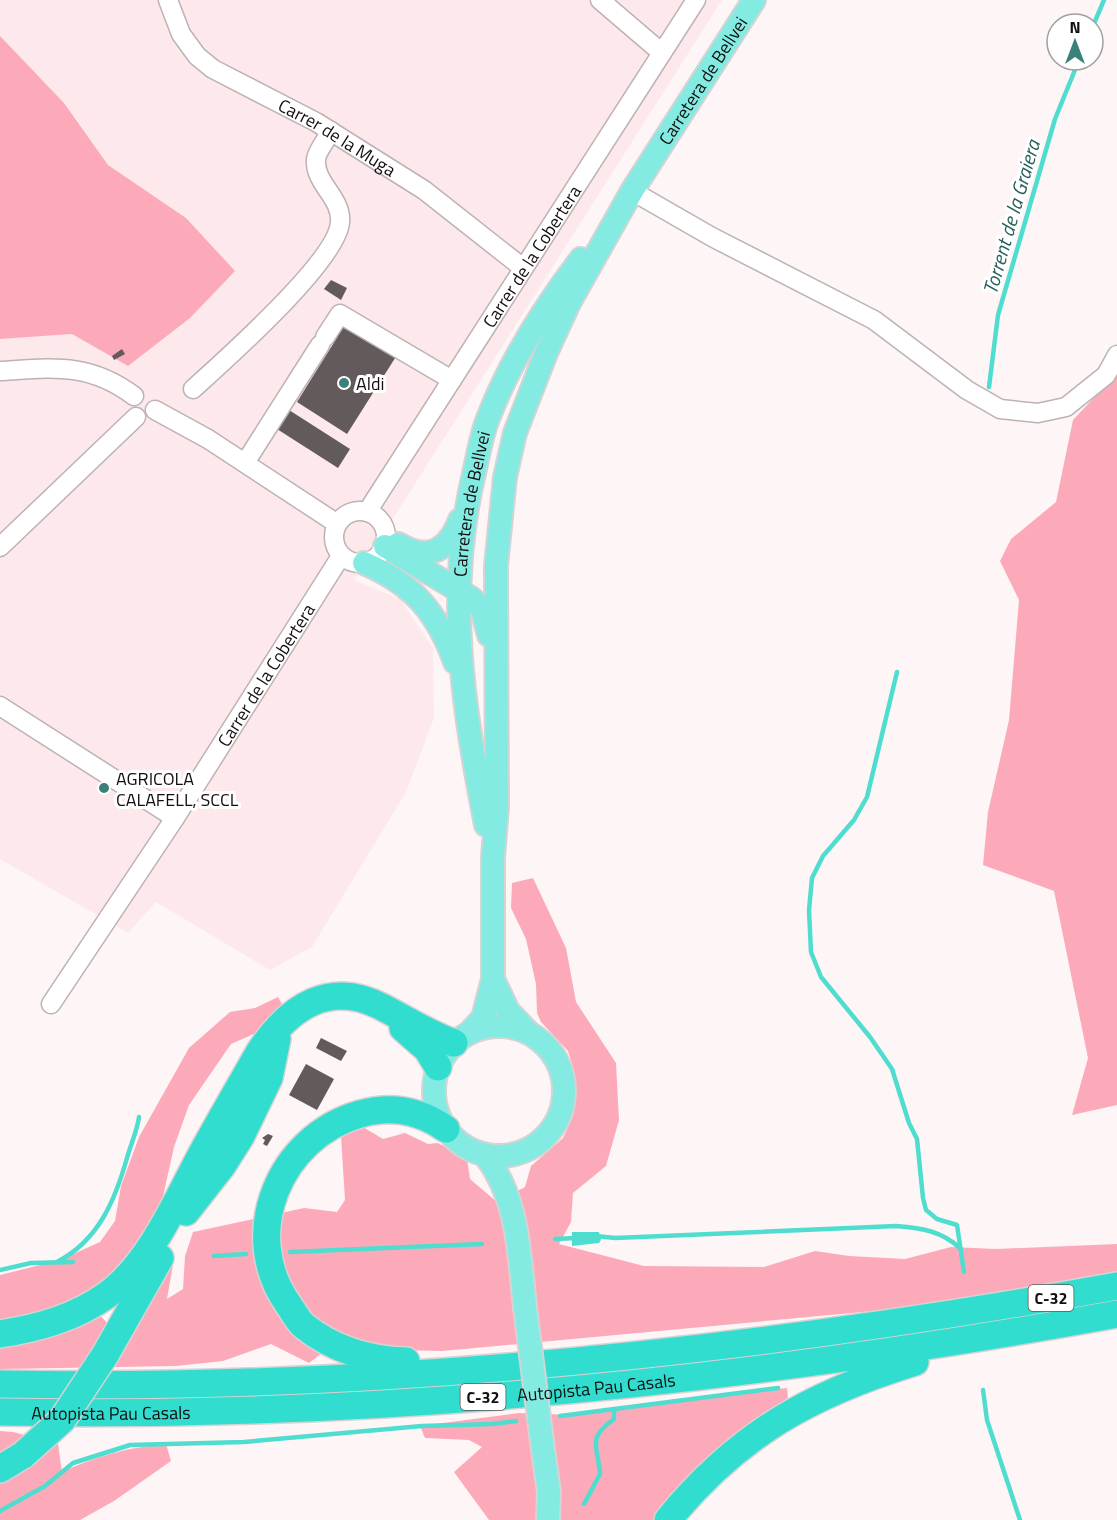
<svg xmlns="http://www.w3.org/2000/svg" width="1117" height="1520" font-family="'Titillium Web',sans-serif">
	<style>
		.built { fill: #fde9ec }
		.forest { fill: #fcaaba }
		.water { fill: #4eddcf }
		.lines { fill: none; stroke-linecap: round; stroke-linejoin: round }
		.stream { stroke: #4eddcf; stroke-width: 4.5 }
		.building { fill: #635a5b }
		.minor-casing { stroke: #bdb2b4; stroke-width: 21 }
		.major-casing { stroke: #d5d4d4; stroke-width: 26 }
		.highway-casing { stroke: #d5d4d4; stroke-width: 30 }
		.minor { stroke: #fff; stroke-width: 18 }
		.major { stroke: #83ebe2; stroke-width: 22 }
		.highway { stroke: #31ddce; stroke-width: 27 }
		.major-bridge-casing { stroke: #d5d4d4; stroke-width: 26; stroke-linecap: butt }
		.highway-bridge-casing { stroke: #d5d4d4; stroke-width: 30; stroke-linecap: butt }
		.major-bridge { stroke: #83ebe2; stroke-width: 22 }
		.highway-bridge { stroke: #31ddce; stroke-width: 27 }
		.poi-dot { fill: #3a8179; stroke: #fff; stroke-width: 2 }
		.labels { text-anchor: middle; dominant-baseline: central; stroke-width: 6; stroke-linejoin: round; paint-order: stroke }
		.shield { fill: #fff; stroke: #5a5758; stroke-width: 1.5 }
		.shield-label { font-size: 16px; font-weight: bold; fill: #130f10 }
		.street-label { font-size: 18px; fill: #130f10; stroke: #fff }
		.poi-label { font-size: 18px; fill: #130f10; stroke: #fff; text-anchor: start }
		.water-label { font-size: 20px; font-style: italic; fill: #27615b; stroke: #fff }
	</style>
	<rect width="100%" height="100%" fill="#fef5f6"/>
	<path class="built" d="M0,0H722L354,580L400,599L433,648L434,718L406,792L312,947L270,970L156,902L128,933L0,859V339L72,334L128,366L186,218L108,165L64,103L0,36Z"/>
	<g class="forest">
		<path d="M0,36L64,103L108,165L186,218L235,271L190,318L128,366L72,334L0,339Z"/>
		<path d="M1117,365V1105L1072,1115L1088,1058L1054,891L983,865L988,812L1009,720L1019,600L1000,561L1011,539L1056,502L1073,420L1105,386Z"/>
		<path d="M533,878L566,948L576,1002L616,1063L619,1120L606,1166L573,1193L571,1222L559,1244L644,1266L764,1267L815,1251L849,1256L905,1259L951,1247L996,1249L1117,1244V1273L906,1308L442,1351L400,1350L342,1338L309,1363L271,1344L223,1361L176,1366L0,1369V1275L60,1260L100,1242L115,1221L121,1186L139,1137L189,1048L230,1012L255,1008L278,997L284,1008L265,1029L231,1044L189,1105L174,1147L159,1214L97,1312L109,1325L142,1319L161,1269L173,1265L167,1299L183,1289L185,1256L193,1232L304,1208L337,1212L345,1200L341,1136L358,1124L383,1139L405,1133L428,1144L438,1143L467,1159L470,1179L497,1202L525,1187L531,1166L563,1138L573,1116L576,1096L574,1071L568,1051L541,1022L537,1013L536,984L526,939L511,908L512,883Z"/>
		<path d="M787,1388L788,1398L723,1443L655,1520H489L454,1472L482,1447L469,1440L425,1438L420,1426L519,1413L570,1415Z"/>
		<path d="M0,1431L13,1432L58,1444L62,1472C97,1456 128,1447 166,1444L171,1461L114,1501L80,1520H0Z"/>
	</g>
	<path class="water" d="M572,1232H599L601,1240L599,1243L572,1246Z"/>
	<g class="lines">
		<g class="stream">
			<path d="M1093,26L1104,0"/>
			<path d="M989,387L998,315L1055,119L1079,60"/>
			<path d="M897,672L867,797L854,820L823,856L812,878L809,910L811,952L821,977L870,1037L892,1069L909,1123L917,1139L923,1198L926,1210L937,1219L957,1225L964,1272"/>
			<path d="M596,1236L615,1238L896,1226C922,1228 942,1231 961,1249"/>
			<path d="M555,1239L576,1238"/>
			<path d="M290,1252L482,1244"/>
			<path d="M214,1256L246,1254"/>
			<path d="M57,1262C99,1240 115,1200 127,1158C131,1144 137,1131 139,1117"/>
			<path d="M0,1270L31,1263L73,1262"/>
			<path d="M983,1390L987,1420L1020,1520"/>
			<path d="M560,1416L778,1388"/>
			<path d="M584,1504L600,1474C598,1445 586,1439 614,1419V1409"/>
			<path d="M0,1511L45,1486L73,1463L130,1445L244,1442L422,1426L492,1424L516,1421"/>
		</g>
	</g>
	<g class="building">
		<path d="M331,280L347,288L341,300L324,289Z"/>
		<path d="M347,323L397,355L347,434L297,402L338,336L333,333Z"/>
		<path d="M122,349L125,354L114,360L112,356Z"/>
		<path d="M289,410L350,449L338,468L277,429Z"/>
		<path d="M321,1038L347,1051L341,1061L316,1048Z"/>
		<path d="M306,1064L334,1079L317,1110L289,1095Z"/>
		<path d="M268,1134L273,1136L267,1146L263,1144L265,1140L262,1138Z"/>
	</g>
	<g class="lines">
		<g class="minor-casing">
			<g id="minor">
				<path id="s1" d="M168,0L181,34L197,56L213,69L316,122L424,190L523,268"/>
				<path d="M600,0L662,53"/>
				<path d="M632,191L712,237L874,320L967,390L1000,409L1038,413L1066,407L1106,375L1117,355"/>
				<path d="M325,337L340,314L452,380"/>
				<path d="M0,371C52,368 89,362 134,396"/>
				<path d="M193,389C224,361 338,260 340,222C342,197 314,184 316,159C317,151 327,139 331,131"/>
				<path d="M155,410L208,439L336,523"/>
				<path d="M245,463L320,345"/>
				<circle cx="360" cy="537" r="26"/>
				<path id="s2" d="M367,512L696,0"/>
				<path d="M0,547L136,417"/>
				<path d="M0,706L175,818"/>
				<path id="s3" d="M51,1004L175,818L341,556"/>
			</g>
		</g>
		<g class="major-casing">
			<g id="major">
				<path d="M398,544C428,562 448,551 460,520"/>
				<path d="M385,546L471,598L482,609L489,635"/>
				<path d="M364,563C413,584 437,612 455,662"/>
				<path id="s4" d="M486,825C462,702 445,592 475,469C479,451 482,432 489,416C511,359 544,308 581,259"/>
				<path d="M493,979L508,1011L527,1031"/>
				<circle cx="499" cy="1091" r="65"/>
				<path id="s5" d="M471,1031L483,1018L493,979V857L497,807L496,566L505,477L515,433L546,353L569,303L632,191L754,0"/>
				<path d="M485,1155C519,1199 519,1254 525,1307"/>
				<path d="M542,1442L549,1492L548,1520"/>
			</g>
		</g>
		<g class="highway-casing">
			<g id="highway">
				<path d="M403,1028L427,1049L438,1067"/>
				<path d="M186,1212L222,1166L241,1136L269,1078L277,1039"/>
				<path d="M0,1334C38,1328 75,1318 107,1295C149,1265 177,1200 201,1155C220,1120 240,1086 260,1051C290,1006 331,979 384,1008C409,1021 427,1033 454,1043"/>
				<path d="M105,1355L160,1258"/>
				<path d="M406,1361C369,1360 334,1350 304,1326C298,1321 293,1311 288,1304C239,1234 279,1137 360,1114C391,1105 419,1110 446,1129"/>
				<path d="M0,1384C372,1391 752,1352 1117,1286"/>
				<path id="s6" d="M0,1412C375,1419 749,1381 1117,1314"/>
				<path d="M0,1469L23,1455"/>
				<path d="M668,1520C738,1434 811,1394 915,1362"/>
			</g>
		</g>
		<use href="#minor" class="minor"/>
		<use href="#major" class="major"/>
		<use href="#highway" class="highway"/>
		<g class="major-bridge-casing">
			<path id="major-bridge" d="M525,1307L542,1442"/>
		</g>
		<g class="highway-bridge-casing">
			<path id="highway-bridge" d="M23,1455L62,1420L105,1355"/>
		</g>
		<use href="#major-bridge" class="major-bridge"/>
		<use href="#highway-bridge" class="highway-bridge"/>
	</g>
	<g class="poi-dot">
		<circle cx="344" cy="383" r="6"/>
		<circle cx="104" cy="788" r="6"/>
	</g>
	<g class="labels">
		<g class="shield">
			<rect x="1028.5" y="1285" width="45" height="26" rx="4.5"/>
			<rect x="460.5" y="1384" width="45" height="26" rx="4.5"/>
		</g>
		<g class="shield-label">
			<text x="1051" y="1298">C-32</text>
			<text x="483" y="1397">C-32</text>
		</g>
		<g class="street-label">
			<text stroke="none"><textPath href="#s5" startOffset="1006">Carretera de Bellvei</textPath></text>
			<text stroke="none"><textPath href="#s1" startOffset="226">Carrer de la Muga</textPath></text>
			<text stroke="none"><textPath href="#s2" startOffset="304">Carrer de la Cobertera</textPath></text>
			<text stroke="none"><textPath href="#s4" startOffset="324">Carretera de Bellvei</textPath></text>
			<text stroke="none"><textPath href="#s3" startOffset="393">Carrer de la Cobertera</textPath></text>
			<text stroke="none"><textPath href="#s6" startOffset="597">Autopista Pau Casals</textPath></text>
			<text stroke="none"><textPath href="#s6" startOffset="111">Autopista Pau Casals</textPath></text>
		</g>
		<g class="poi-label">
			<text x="356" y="383">Aldi</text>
			<text x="116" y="778">AGRICOLA<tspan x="116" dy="21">CALAFELL, SCCL</tspan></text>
		</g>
		<g class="water-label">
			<text transform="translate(1011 217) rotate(-74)">Torrent de la Graiera</text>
		</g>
	</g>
	<g transform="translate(1075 42)"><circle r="28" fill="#ffffff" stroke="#a19f9f" stroke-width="1.5"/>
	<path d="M0-4.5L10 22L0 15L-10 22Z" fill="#3a8179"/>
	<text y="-9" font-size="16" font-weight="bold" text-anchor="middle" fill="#130f10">N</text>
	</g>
</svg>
